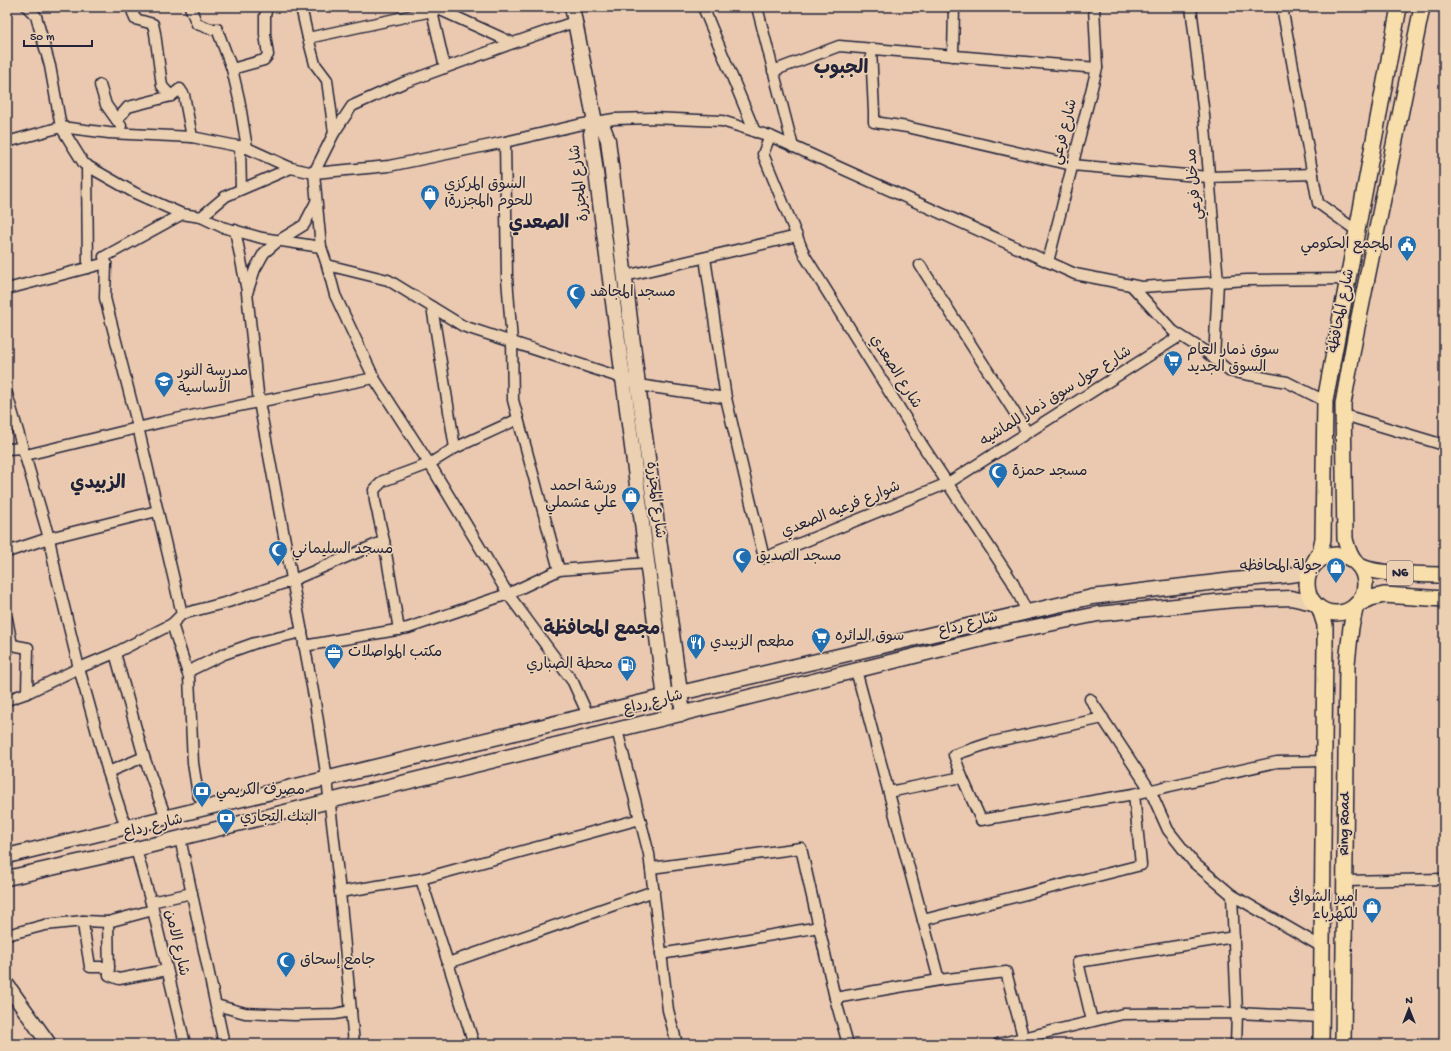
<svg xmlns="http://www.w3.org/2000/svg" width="1451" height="1051" font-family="'Gochi Hand','Playpen Sans Arabic',sans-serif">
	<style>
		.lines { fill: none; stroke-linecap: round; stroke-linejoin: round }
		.street-casing { stroke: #22223b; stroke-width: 13 }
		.secondary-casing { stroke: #22223b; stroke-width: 17 }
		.primary-casing { stroke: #22223b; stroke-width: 18 }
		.street { stroke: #ebd0b2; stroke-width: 10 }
		.secondary { stroke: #ebd0b2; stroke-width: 14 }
		.primary { stroke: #f8deab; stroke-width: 15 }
		.labels { text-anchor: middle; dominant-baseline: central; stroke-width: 3.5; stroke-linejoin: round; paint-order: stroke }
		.shield { fill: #ebd0b2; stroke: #5e565f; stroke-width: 1 }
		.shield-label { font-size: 14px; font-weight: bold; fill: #22223b }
		.street-label { font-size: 15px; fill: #22223b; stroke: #ebd0b2 }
		.poi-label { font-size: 15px; fill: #22223b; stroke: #ebd0b2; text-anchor: start }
		.district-label { font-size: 19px; font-weight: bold; fill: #22223b; stroke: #ebd0b2 }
	</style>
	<rect width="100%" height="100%" fill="#eac9b0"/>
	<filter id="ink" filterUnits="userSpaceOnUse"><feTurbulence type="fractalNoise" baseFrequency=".025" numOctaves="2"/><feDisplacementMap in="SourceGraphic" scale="8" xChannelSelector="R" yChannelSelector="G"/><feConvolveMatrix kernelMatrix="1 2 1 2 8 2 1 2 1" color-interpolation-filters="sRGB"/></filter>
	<g filter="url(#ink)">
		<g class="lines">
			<g class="street-casing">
				<g id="street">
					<path d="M27,7L36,16L50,66L61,127L84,164L135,193L182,214L201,217L222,227L262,238L321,247L327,265L388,280L463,326L622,378L628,379"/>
					<path d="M131,7L135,19L153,24L155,33L162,86L171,96L180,89L184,95L192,137"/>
					<path d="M190,7L197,24L211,29H217L232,69L239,99L247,148"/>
					<path d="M301,7L308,38"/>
					<path d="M431,7L445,68"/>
					<path d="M434,7L513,43"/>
					<path d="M703,7L755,132"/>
					<path d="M757,7L793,147"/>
					<path d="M1191,7L1204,115L1218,282L1214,359"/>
					<path d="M1282,7L1318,203L1357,231"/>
					<path d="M871,49L874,112V122L907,127L1072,165L1209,177L1313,174"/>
					<path d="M953,56L954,7"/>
					<path d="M232,69L264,60L268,55L265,34V16L267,7"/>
					<path d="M773,71L839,46L1097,68"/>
					<path d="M100,85L106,105L121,126"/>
					<path d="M117,120L128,107L171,96"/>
					<path d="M334,133L327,80L315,64L308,38L432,11"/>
					<path d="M770,136L763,154L805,256L921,443L1012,581L1027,612"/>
					<path d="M7,142L61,127L109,133L192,137L247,148L291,168L314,173L389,166L505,142L578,125L614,119L652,118L722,121L770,136L1075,274L1141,287L1247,280L1347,279"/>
					<path d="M505,142L507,278L512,342L513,400L559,570"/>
					<path d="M240,146L241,189"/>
					<path d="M87,165L88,268"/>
					<path d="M316,202L304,225L278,241L264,253L255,269L247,293L259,402L315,702L327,779L340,892L354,1044"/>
					<path d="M182,214L104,257L106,263L105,298L138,427L182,614L172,624L189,677L193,763L198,795L206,808"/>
					<path d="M201,217L226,196L291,168"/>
					<path d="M235,230L247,291"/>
					<path d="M321,247L314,173L334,133L352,106L403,83L513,43L574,22"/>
					<path d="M705,258L726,398L764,558L948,483L1180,336"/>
					<path d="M1048,262L1097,68L1094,7"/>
					<path d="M327,265L335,295L374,378L434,471L508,594L573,682L588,715"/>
					<path d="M920,265L1027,432"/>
					<path d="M625,276L797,236"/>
					<path d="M1131,285L1173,331L1206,352L1229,371L1287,382L1325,401"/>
					<path d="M7,289L106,263"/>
					<path d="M432,307L455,448L518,419"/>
					<path d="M638,385L726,398"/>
					<path d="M7,394L49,538L56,574L79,668L108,772L126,828"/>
					<path d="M1344,415L1444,445"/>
					<path d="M7,449L23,448"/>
					<path d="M26,455L162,422L374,378"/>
					<path d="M7,552L49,538L157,511"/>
					<path d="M182,614L228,602L293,580L384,541"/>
					<path d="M7,619L12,645"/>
					<path d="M399,630L384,541L375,501L374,490L383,481L429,464L455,448"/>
					<path d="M7,644L28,648L27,693"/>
					<path d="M304,646L408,628L508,594L559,570L647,563"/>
					<path d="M115,653L144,757L166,818"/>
					<path d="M187,672L224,654L255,643L302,632"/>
					<path d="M1090,699L1150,790L1168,830L1194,863L1232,895"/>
					<path d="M7,700L27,693L79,668L115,653L172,624"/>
					<path d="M617,730L649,854L668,1010L677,1044"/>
					<path d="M108,772L144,757"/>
					<path d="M962,777L954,755L993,742L1103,718"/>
					<path d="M889,792L962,777L981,820L1134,794L1141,865L923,920"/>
					<path d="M1134,794L1277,762L1324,761"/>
					<path d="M180,838L224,1044"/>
					<path d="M136,849L153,910L185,1044"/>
					<path d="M651,868L801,848L835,998L848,1044"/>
					<path d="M421,879L474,1044"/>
					<path d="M1345,881L1444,879"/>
					<path d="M340,892L421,879L640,819"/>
					<path d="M151,902L192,893"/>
					<path d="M108,922L109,975L119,979L167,970"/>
					<path d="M7,935L45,925L83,921"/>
					<path d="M661,954L819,927"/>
					<path d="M448,963L654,891"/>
					<path d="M109,967H90C88,951 84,936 83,921L108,922L153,910"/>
					<path d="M939,980L1006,972L1025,1044"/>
					<path d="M835,998L939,980L856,670"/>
					<path d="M216,1005L245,1013L294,1015L335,1014L351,1011"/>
					<path d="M1092,1021L1078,962L1234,937"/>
					<path d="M998,1044L1123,1014L1237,1013L1321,1017"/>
					<path d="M1236,1044L1237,1013L1232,895L1322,947"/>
				</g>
			</g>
			<g class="secondary-casing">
				<g id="secondary">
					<path d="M572,7L595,122"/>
					<path d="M595,122L603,127L608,140L638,385L683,714"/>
					<path d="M595,122L591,134L592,142L666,706"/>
					<path d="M7,856L680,693L1092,597L1233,580L1281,576L1297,574L1311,568"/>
					<path d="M7,878L136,849L1015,631L1098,614L1234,600L1291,598L1313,603"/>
					<path d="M7,985L49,1044"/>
				</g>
			</g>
			<g class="primary-casing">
				<g id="primary">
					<path d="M1422,7L1355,337L1343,404L1345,539C1347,547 1350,558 1357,564C1372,576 1424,574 1444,575"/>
					<circle cx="1336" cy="584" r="29"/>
					<path d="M1311,568L1320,552L1323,539L1325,401L1399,7"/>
					<path d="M1320,609L1325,625V643L1321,1044"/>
					<path d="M1343,1044L1347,663L1351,627L1356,605L1371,598L1384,595L1444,599"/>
				</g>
			</g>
			<use href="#street" class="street"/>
			<use href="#secondary" class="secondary"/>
			<use href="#primary" class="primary"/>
		</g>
	</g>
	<defs>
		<g id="shop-pin" transform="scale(1)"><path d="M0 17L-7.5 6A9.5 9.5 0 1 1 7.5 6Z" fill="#1f6fb2" stroke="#ebd0b2"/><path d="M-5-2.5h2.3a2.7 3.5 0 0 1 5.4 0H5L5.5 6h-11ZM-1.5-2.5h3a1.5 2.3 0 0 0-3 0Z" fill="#fff"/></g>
		<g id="civic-pin" transform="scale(1)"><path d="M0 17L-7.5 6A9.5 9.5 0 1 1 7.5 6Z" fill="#1f6fb2" stroke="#ebd0b2"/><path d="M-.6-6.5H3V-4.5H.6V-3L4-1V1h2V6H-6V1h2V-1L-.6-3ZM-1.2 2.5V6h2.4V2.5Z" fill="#fff"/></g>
		<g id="mosque-pin" transform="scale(1)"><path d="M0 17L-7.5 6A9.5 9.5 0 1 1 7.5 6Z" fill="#1f6fb2" stroke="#ebd0b2"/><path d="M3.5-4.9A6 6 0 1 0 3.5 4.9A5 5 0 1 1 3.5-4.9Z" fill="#fff"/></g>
		<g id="supermarket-pin" transform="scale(1)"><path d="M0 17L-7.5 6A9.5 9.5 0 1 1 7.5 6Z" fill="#1f6fb2" stroke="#ebd0b2"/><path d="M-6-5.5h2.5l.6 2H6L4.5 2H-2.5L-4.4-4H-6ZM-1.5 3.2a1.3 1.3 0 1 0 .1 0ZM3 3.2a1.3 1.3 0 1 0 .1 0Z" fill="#fff"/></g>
		<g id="school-pin" transform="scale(1)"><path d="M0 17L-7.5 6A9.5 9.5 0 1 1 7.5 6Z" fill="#1f6fb2" stroke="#ebd0b2"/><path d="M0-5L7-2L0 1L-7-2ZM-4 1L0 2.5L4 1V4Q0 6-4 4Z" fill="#fff"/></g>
		<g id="restaurant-pin" transform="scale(1)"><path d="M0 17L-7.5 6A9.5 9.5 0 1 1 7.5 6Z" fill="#1f6fb2" stroke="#ebd0b2"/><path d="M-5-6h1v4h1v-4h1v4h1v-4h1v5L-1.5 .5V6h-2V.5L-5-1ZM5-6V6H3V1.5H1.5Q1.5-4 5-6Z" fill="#fff"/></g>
		<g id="office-pin" transform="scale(1)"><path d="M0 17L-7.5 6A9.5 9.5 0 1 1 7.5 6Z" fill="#1f6fb2" stroke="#ebd0b2"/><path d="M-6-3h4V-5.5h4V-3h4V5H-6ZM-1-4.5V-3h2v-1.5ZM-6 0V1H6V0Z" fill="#fff"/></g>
		<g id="fuel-pin" transform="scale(1)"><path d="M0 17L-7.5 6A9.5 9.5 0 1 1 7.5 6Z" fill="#1f6fb2" stroke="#ebd0b2"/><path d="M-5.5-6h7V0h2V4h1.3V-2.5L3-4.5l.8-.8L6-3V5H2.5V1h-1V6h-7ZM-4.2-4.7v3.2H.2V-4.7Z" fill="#fff"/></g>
		<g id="bank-pin" transform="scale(1)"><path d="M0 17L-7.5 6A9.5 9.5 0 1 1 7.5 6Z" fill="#1f6fb2" stroke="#ebd0b2"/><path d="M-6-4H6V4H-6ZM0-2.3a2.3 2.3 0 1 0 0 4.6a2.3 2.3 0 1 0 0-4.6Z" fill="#fff"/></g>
	</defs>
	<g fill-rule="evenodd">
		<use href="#shop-pin" x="430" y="194"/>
		<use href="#civic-pin" x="1407" y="245"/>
		<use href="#mosque-pin" x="576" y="293"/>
		<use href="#supermarket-pin" x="1173" y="360"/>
		<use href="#school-pin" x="164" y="381"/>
		<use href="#mosque-pin" x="998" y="472"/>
		<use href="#shop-pin" x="631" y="496"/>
		<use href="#mosque-pin" x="278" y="550"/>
		<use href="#mosque-pin" x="742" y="557"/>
		<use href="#shop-pin" x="1336" y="567"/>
		<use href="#supermarket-pin" x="821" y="637"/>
		<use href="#restaurant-pin" x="696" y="643"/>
		<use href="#office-pin" x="334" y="653"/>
		<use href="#fuel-pin" x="627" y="665"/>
		<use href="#bank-pin" x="202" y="791"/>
		<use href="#bank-pin" x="226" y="818"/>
		<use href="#shop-pin" x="1372" y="907"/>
		<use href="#mosque-pin" x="286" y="961"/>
	</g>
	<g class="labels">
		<rect class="shield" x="1387" y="561" width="26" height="24" rx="3"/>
		<g class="shield-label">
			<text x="1400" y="573">N6</text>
		</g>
		<g class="street-label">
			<text transform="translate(1065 132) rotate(-76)">شارع فرعي</text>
			<text transform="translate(580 183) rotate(-97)">شارع المجزرة</text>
			<text transform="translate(1195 184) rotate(-95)">مدخل فرعي</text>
			<text transform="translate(1342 311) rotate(-79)">شارع المحافظة</text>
			<text transform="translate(895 372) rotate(58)">شارع الصعدي</text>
			<text transform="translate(1056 397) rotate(-32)">شارع حول سوق ذمار للماشيه</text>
			<text transform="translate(655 500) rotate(83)">شارع المجزرة</text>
			<text transform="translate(841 510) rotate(-22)">شوارع فرعيه الصعدي</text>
			<text transform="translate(968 625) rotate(-14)">شارع رداع</text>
			<text transform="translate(653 703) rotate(-14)">شارع رداع</text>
			<text transform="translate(1345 824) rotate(-89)">Ring Road</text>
			<text transform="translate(153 827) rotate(-14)">شارع رداع</text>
			<text transform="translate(176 943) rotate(77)">شارع الامن</text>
		</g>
		<g class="poi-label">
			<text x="444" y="185">السوق المركزي<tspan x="444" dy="17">للحوم (المجزرة)</tspan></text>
			<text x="1393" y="245" text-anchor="end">المجمع الحكومي</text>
			<text x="590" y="293">مسجد المجاهد</text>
			<text x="1187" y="351">سوق ذمار العام<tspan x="1187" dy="17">السوق الجديد</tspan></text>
			<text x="178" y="372">مدرسة النور<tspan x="178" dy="17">الأساسية</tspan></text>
			<text x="1012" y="472">مسجد حمزة</text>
			<text x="617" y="487" text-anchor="end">ورشة احمد<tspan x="617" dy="17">علي عشملي</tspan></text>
			<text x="292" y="550">مسجد السليماني</text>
			<text x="756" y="557">مسجد الصديق</text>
			<text x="1322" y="567" text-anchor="end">جولة المحافظه</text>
			<text x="835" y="637">سوق الدائره</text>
			<text x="710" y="643">مطعم الزبيدي</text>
			<text x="348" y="653">مكتب المواصلات</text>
			<text x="613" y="665" text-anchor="end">محطة الصباري</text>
			<text x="216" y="791">مصرف الكريمي</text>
			<text x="240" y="818">البنك التجاري</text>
			<text x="1358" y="898" text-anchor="end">امير الشوافي<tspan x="1358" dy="17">للكهرباء</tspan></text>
			<text x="300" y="961">جامع إسحاق</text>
		</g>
		<g class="district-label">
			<text x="841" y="69">الجبوب</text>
			<text x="539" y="224">الصعدي</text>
			<text x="98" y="484">الزبيدي</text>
			<text x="602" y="630">مجمع المحافظة</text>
		</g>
	</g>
	<rect width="1451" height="1051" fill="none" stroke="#ebd0b2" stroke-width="24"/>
	<rect x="12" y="12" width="1427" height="1027" fill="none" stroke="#22223b" stroke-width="1.5" filter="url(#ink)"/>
	<g transform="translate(1409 1009)" stroke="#ebd0b2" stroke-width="3" paint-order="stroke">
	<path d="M0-3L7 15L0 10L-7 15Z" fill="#22223b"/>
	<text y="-6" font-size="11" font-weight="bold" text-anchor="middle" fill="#22223b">N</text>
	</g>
	<path d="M24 40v6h68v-6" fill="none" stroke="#22223b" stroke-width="2"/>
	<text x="30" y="40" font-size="12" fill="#22223b" stroke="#ebd0b2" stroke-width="3" paint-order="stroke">50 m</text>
</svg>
